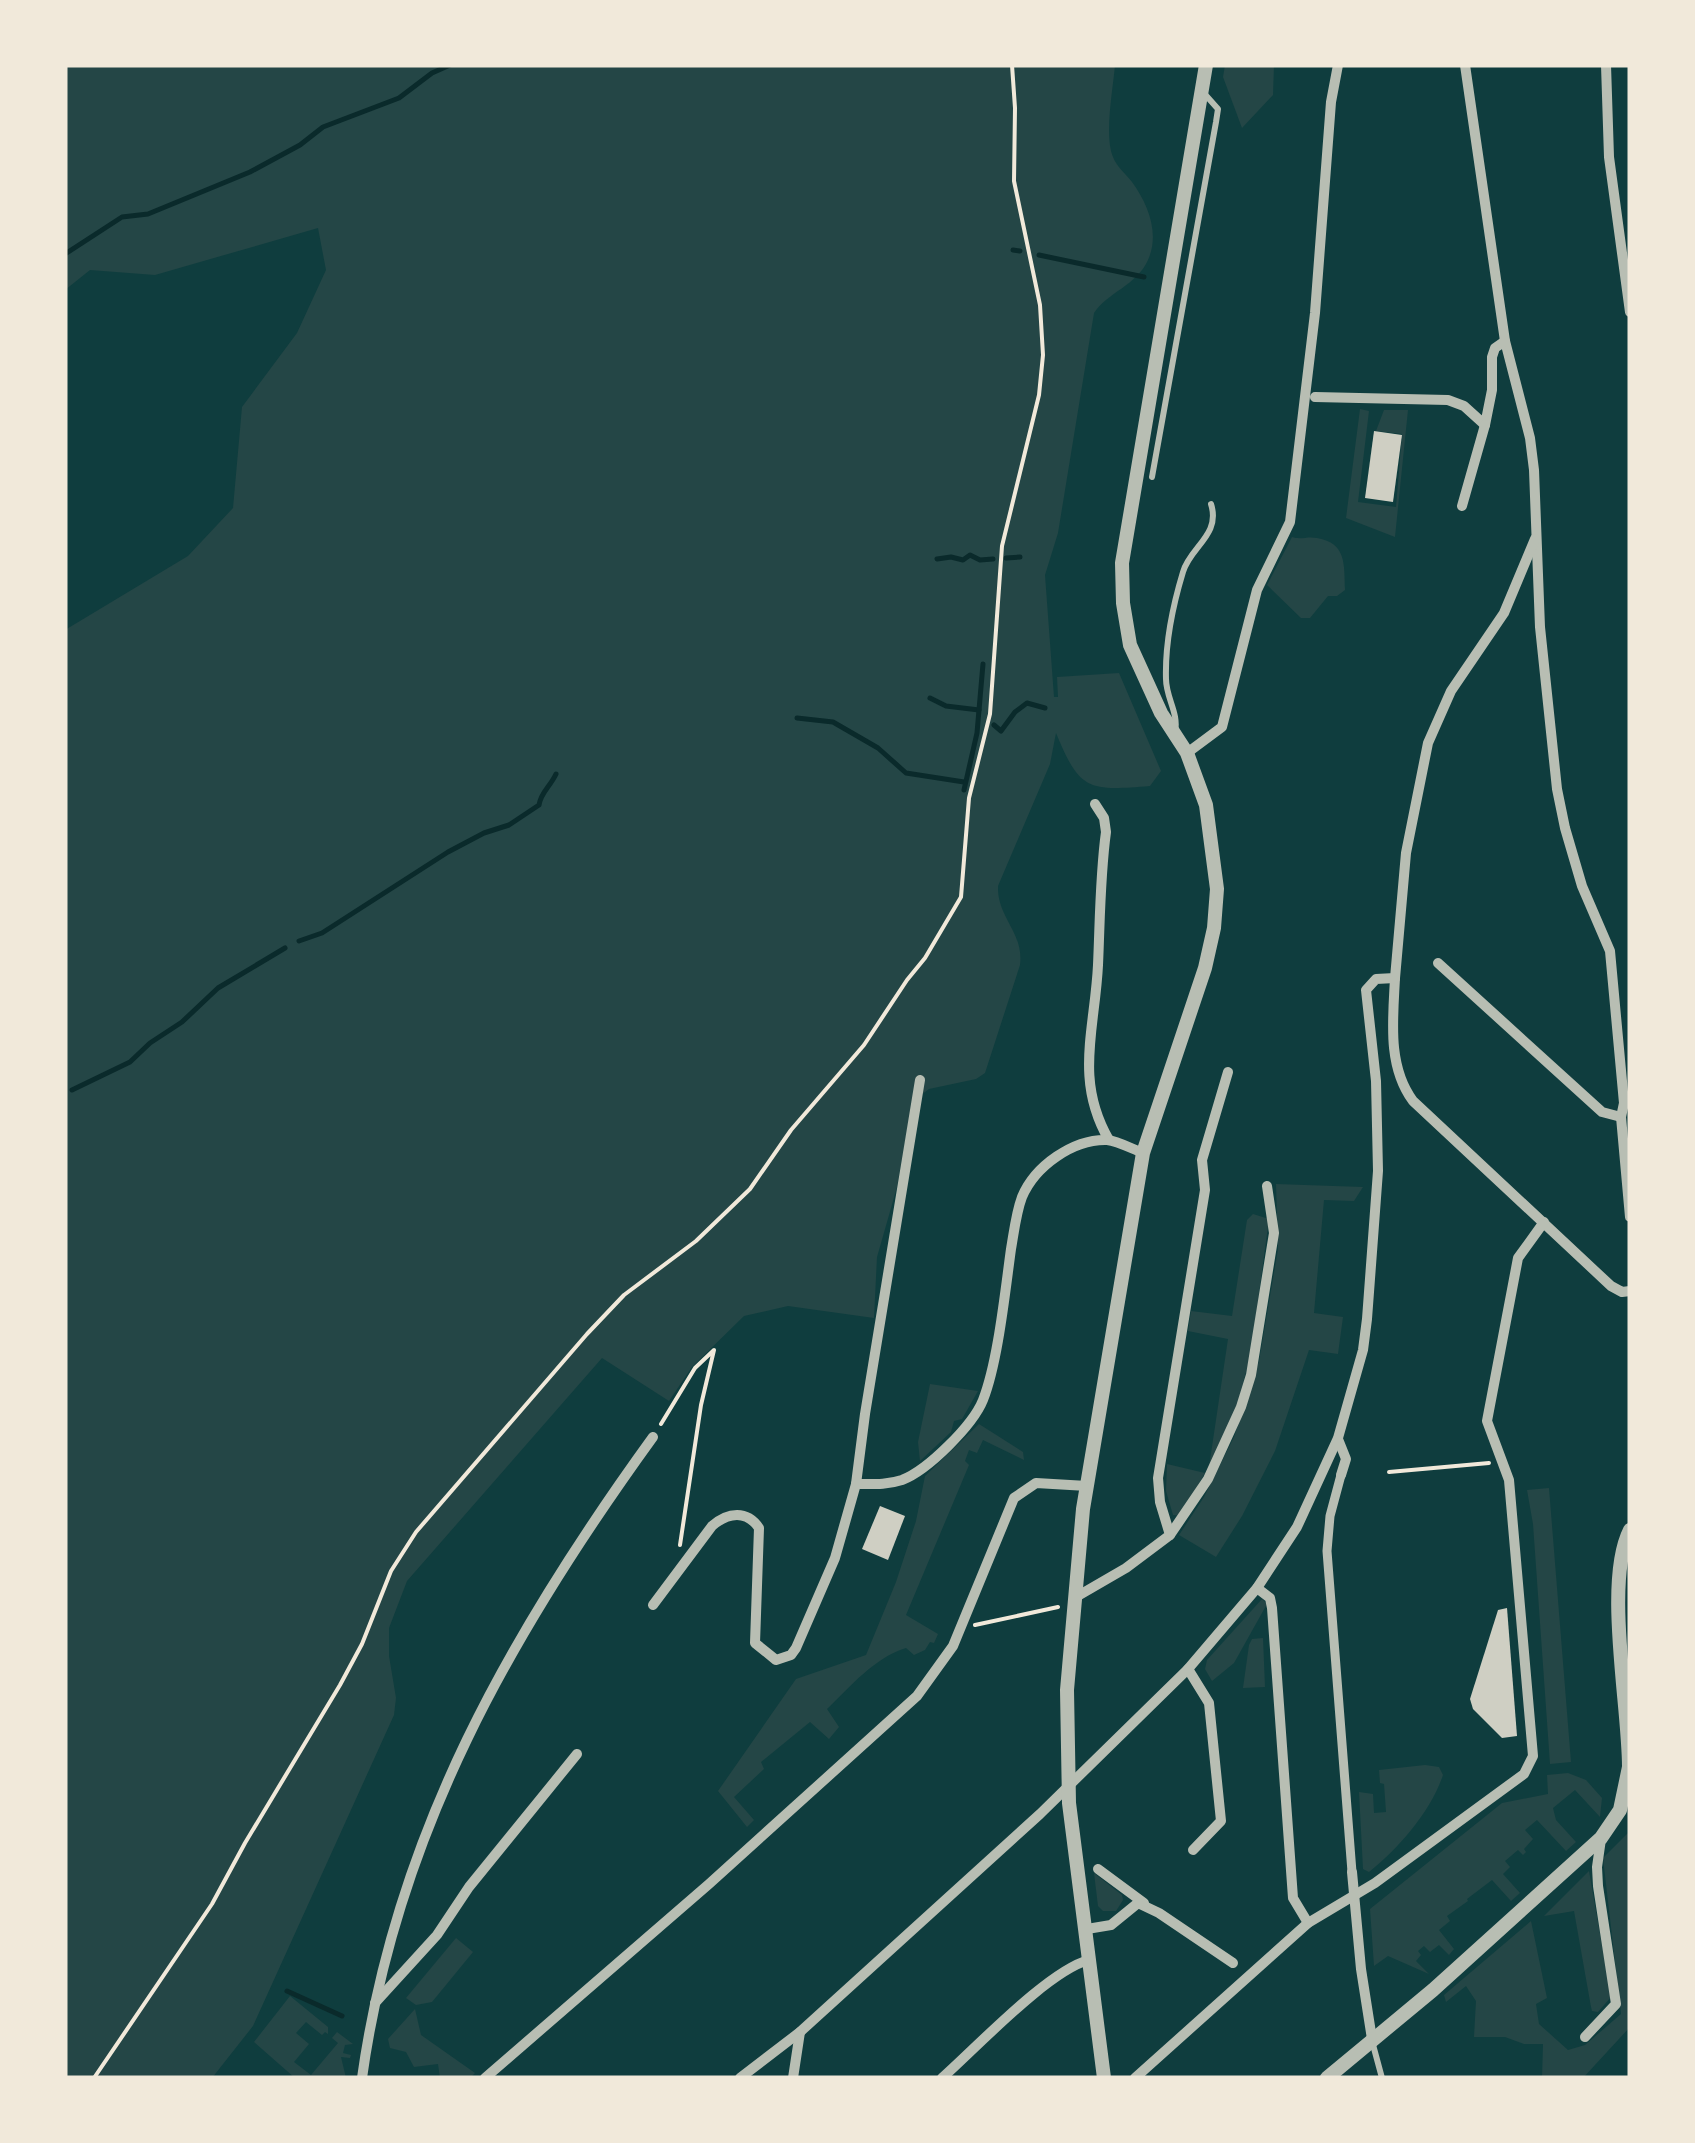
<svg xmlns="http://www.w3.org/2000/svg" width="1695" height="2143" font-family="Raleway,sans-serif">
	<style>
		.green { fill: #244646 }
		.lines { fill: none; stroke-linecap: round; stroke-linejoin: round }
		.stream { stroke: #0a2a2b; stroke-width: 5 }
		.building { fill: #cfcfc3 }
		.path { stroke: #f1e9da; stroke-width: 4 }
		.service { stroke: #b8beb3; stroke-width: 6 }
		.pedestrian { stroke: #b8beb3; stroke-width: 9 }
		.minor { stroke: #b8beb3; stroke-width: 10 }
		.tertiary { stroke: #b8beb3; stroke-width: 14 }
	</style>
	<rect width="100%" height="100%" fill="#0f3d3e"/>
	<g class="green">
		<path d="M65,65H1115C1113,89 1104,136 1113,157C1116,166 1126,174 1132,182C1148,204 1160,233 1148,260C1136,286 1108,292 1094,313L1058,533L1045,575L1054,697H1058L1057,677L1119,673L1161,771L1150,786C1088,791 1080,791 1056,733L1050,764L998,886C997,918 1024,932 1020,965L985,1073L976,1079L929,1089L912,1102L897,1187L877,1257L874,1318L788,1306L744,1316L692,1367L669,1401L602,1358L407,1581L389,1628V1656L396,1698L394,1715L253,2026L212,2078H65V630L188,556L233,508L242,407L297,333L326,270L318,228L155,275L90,270L65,290Z"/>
		<path d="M1225,65H1274L1273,95L1242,128L1223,77Z"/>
		<path d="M1360,409L1369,411L1358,502L1396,507L1402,434L1376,431L1384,410H1408L1395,537L1346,518Z"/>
		<path d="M1292,537C1301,540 1307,536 1317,538C1347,543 1344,565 1345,590L1337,596H1328L1310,618H1301L1267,585Z"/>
		<path d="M1276,1184L1363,1187L1354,1201L1324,1200L1314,1313L1343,1317L1338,1354L1309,1350L1275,1451L1242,1516L1216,1557L1179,1535L1204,1497L1234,1437L1259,1361L1278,1249Z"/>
		<path d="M1253,1214L1269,1219L1251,1353L1236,1410L1209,1467L1228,1339L1188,1331L1191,1311L1232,1316L1247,1220Z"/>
		<path d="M930,1384L978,1391L962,1419L954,1421L951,1432L920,1461L918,1442Z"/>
		<path d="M979,1424L1023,1452L1024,1460L983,1440L977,1453L969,1450L965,1461L969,1465L906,1615L938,1634L934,1643L930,1642L925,1650L914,1655L906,1648C874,1658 851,1686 827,1709L839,1727L829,1739L810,1722L761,1762L764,1769L734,1797L754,1820L747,1827L718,1791L796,1679L866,1655L896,1582L916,1521L925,1476Z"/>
		<path d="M1167,1464L1205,1473L1180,1516L1173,1515L1166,1491Z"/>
		<path d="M1549,1488L1571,1762L1550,1764L1533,1524L1527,1490Z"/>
		<path d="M1262,1599L1267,1604L1234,1663L1212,1681L1205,1669L1207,1660Z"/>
		<path d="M1263,1638L1265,1687L1243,1688L1249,1645L1252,1639Z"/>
		<path d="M1425,1765L1439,1767L1443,1775C1431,1811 1399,1848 1369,1872L1363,1869L1359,1792L1373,1794L1374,1813L1386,1812L1384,1784L1380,1783L1379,1770Z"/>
		<path d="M1568,1773L1586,1780L1602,1798L1600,1817L1575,1790L1553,1808L1556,1820L1576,1842L1566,1851L1537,1820L1525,1830L1533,1839L1524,1849L1526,1852L1523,1855L1518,1850L1505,1861L1510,1867L1503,1874L1520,1893L1511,1901L1492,1880L1467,1899L1468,1901L1447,1916L1450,1921L1439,1930L1454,1949L1449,1955L1439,1945L1430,1952L1424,1946L1418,1951L1421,1955L1416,1961L1429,1974L1388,1956L1374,1966L1370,1909L1502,1803L1548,1794L1547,1775Z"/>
		<path d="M1630,1831V2027L1583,2078H1542L1543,2044H1524L1505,2037H1474L1476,2001L1466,1986L1446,2002L1444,1995L1531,1921L1547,1998L1536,2004L1539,2024L1568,2050L1585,2045L1621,2014L1603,1858Z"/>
		<path d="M1589,1871L1611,1997L1598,2012L1592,2011L1591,2007L1574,1911L1544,1916Z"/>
		<path d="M1094,1873L1122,1895L1123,1900L1116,1911H1103L1098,1906Z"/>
		<path d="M456,1938L473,1952L432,2002L416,2005L406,1998Z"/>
		<path d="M290,1996L328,2027V2034L325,2032L322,2035L306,2022L296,2033L309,2044L294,2062L311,2075L338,2043L332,2038L337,2032L353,2044L345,2045L343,2053L351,2055L350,2058L341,2057L346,2078H295L254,2042Z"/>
		<path d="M415,2009L421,2035L475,2073L470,2078H440L438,2064L414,2067L406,2052L390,2048L388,2039Z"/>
	</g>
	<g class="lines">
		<g class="stream">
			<path d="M1013,250L1020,251"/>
			<path d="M65,254L122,217L148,214L250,172L300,145L323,127L399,98L432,73L450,65"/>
			<path d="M1039,255L1144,277"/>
			<path d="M1006,558L1020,557"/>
			<path d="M937,559L951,557L963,560L970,555L980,560L993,559"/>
			<path d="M930,698L946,706L979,710"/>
			<path d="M797,718L833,722L878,748L906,773L964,782"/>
			<path d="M994,725L1001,731L1015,712L1027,703L1045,708"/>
			<path d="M964,790L977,733L983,664"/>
			<path d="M299,941L322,933L448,852L484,833L509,825L539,805C541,792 550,787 556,774"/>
			<path d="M72,1090L130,1062L150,1043L182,1022L218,988L285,948"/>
			<path d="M287,1991L342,2016"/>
		</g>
	</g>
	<g class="building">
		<path d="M1374,431L1402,435L1393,502L1365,498Z"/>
		<path d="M880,1506L905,1516L888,1560L862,1549Z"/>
		<path d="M1507,1608L1517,1736L1502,1738L1473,1709L1470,1699L1498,1610Z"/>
	</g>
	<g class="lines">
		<g class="path">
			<path d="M661,1424L695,1368L714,1350L701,1405L680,1545"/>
			<path d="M1389,1472L1489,1463"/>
			<path d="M975,1625L1058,1607"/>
			<path d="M94,2078L212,1904L245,1843L340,1685L362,1644L391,1571L416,1532L587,1334L624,1295L696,1241L750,1189L791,1130L864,1045L907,980L925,958L961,897L969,798L990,714L1002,546L1039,395L1043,355L1040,305L1014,181L1015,108L1012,65"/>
		</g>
		<g class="service">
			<path d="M1152,477L1216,122L1218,109L1202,91"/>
			<path d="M1175,732C1179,713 1166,698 1166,679C1165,645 1173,605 1183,572C1190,547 1221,535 1211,504"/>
			<path d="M1372,2041L1382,2078"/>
		</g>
		<path class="pedestrian" d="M1341,1475L1330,1516L1327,1551L1352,1872"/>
		<g class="minor">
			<path d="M1465,65L1505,341L1530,438L1534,470L1540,627L1557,789L1565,828L1582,886L1610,951L1624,1103L1621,1117L1630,1217"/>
			<path d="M1606,65L1609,157L1630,312"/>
			<path d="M1315,397L1448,400L1464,406L1485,425L1492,390V357L1495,348L1505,341"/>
			<path d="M1462,506L1485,425"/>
			<path d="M1187,753L1222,727L1257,590L1290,522L1315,313L1331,102L1338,65"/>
			<path d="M1095,804L1104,818L1106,832C1100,876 1100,921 1098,965C1095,1029 1074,1080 1109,1140"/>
			<path d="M1438,963L1602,1112L1621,1117"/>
			<path d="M1395,978C1393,1019 1387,1066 1413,1101L1611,1286L1622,1292L1630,1291"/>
			<path d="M1338,1439L1346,1459L1341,1475"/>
			<path d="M856,1484C872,1484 887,1485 902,1480C928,1470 973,1425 983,1400C998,1362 1005,1292 1011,1249C1014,1232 1016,1213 1022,1197C1035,1166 1073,1139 1107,1140C1118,1141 1132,1149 1143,1153"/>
			<path d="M1170,1535L1208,1479L1241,1407L1251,1375L1274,1233L1267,1186"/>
			<path d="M1257,1588L1270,1598L1272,1608L1293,1898L1308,1923"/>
			<path d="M1076,1597L1126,1568L1170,1535L1160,1502L1158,1478L1205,1190L1202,1160L1228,1072"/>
			<path d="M653,1605L712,1526C728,1512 747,1510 759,1528L755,1643L776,1660L791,1655L796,1648L835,1558L856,1484L865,1414L920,1080"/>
			<path d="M1188,1669L1209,1703L1221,1821L1193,1850"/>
			<path d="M1098,1869L1144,1903"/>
			<path d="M1352,1872L1361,1969L1372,2039"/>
			<path d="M1087,1929L1111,1925L1138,1903L1159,1913L1233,1963"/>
			<path d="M375,2003L437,1935L469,1887L577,1754"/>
			<path d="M1585,2037L1616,2004L1598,1886L1597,1867L1601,1839"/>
			<path d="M362,2078C396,1834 511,1633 653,1437"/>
			<path d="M485,2078L709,1884L917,1696L953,1646L1014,1498L1036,1483L1087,1486"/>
			<path d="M740,2078L800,2032L1040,1814L1188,1669L1257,1588L1297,1527L1338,1438L1363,1350L1367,1319L1378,1171L1376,1081L1366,990L1376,979L1395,978L1406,853L1428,743L1451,691L1504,613L1535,539"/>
			<path d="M793,2078L800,2032"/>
			<path d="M942,2078C976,2048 1049,1970 1089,1960"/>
			<path d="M1135,2078L1308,1923L1375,1883L1524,1774L1533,1756L1509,1480L1487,1421L1518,1258L1544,1222"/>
		</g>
		<g class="tertiary">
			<path d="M1104,2078L1069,1803L1067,1690L1083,1509L1143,1153L1205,968L1214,928L1217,889L1206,805L1187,753L1161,713L1130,645L1123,603L1122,563L1206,65"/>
			<path d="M1327,2078L1433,1990L1601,1838L1620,1810L1629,1767C1629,1705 1604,1581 1630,1530"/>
		</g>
	</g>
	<rect width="1695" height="2143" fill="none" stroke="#f1e9da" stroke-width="135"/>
</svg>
